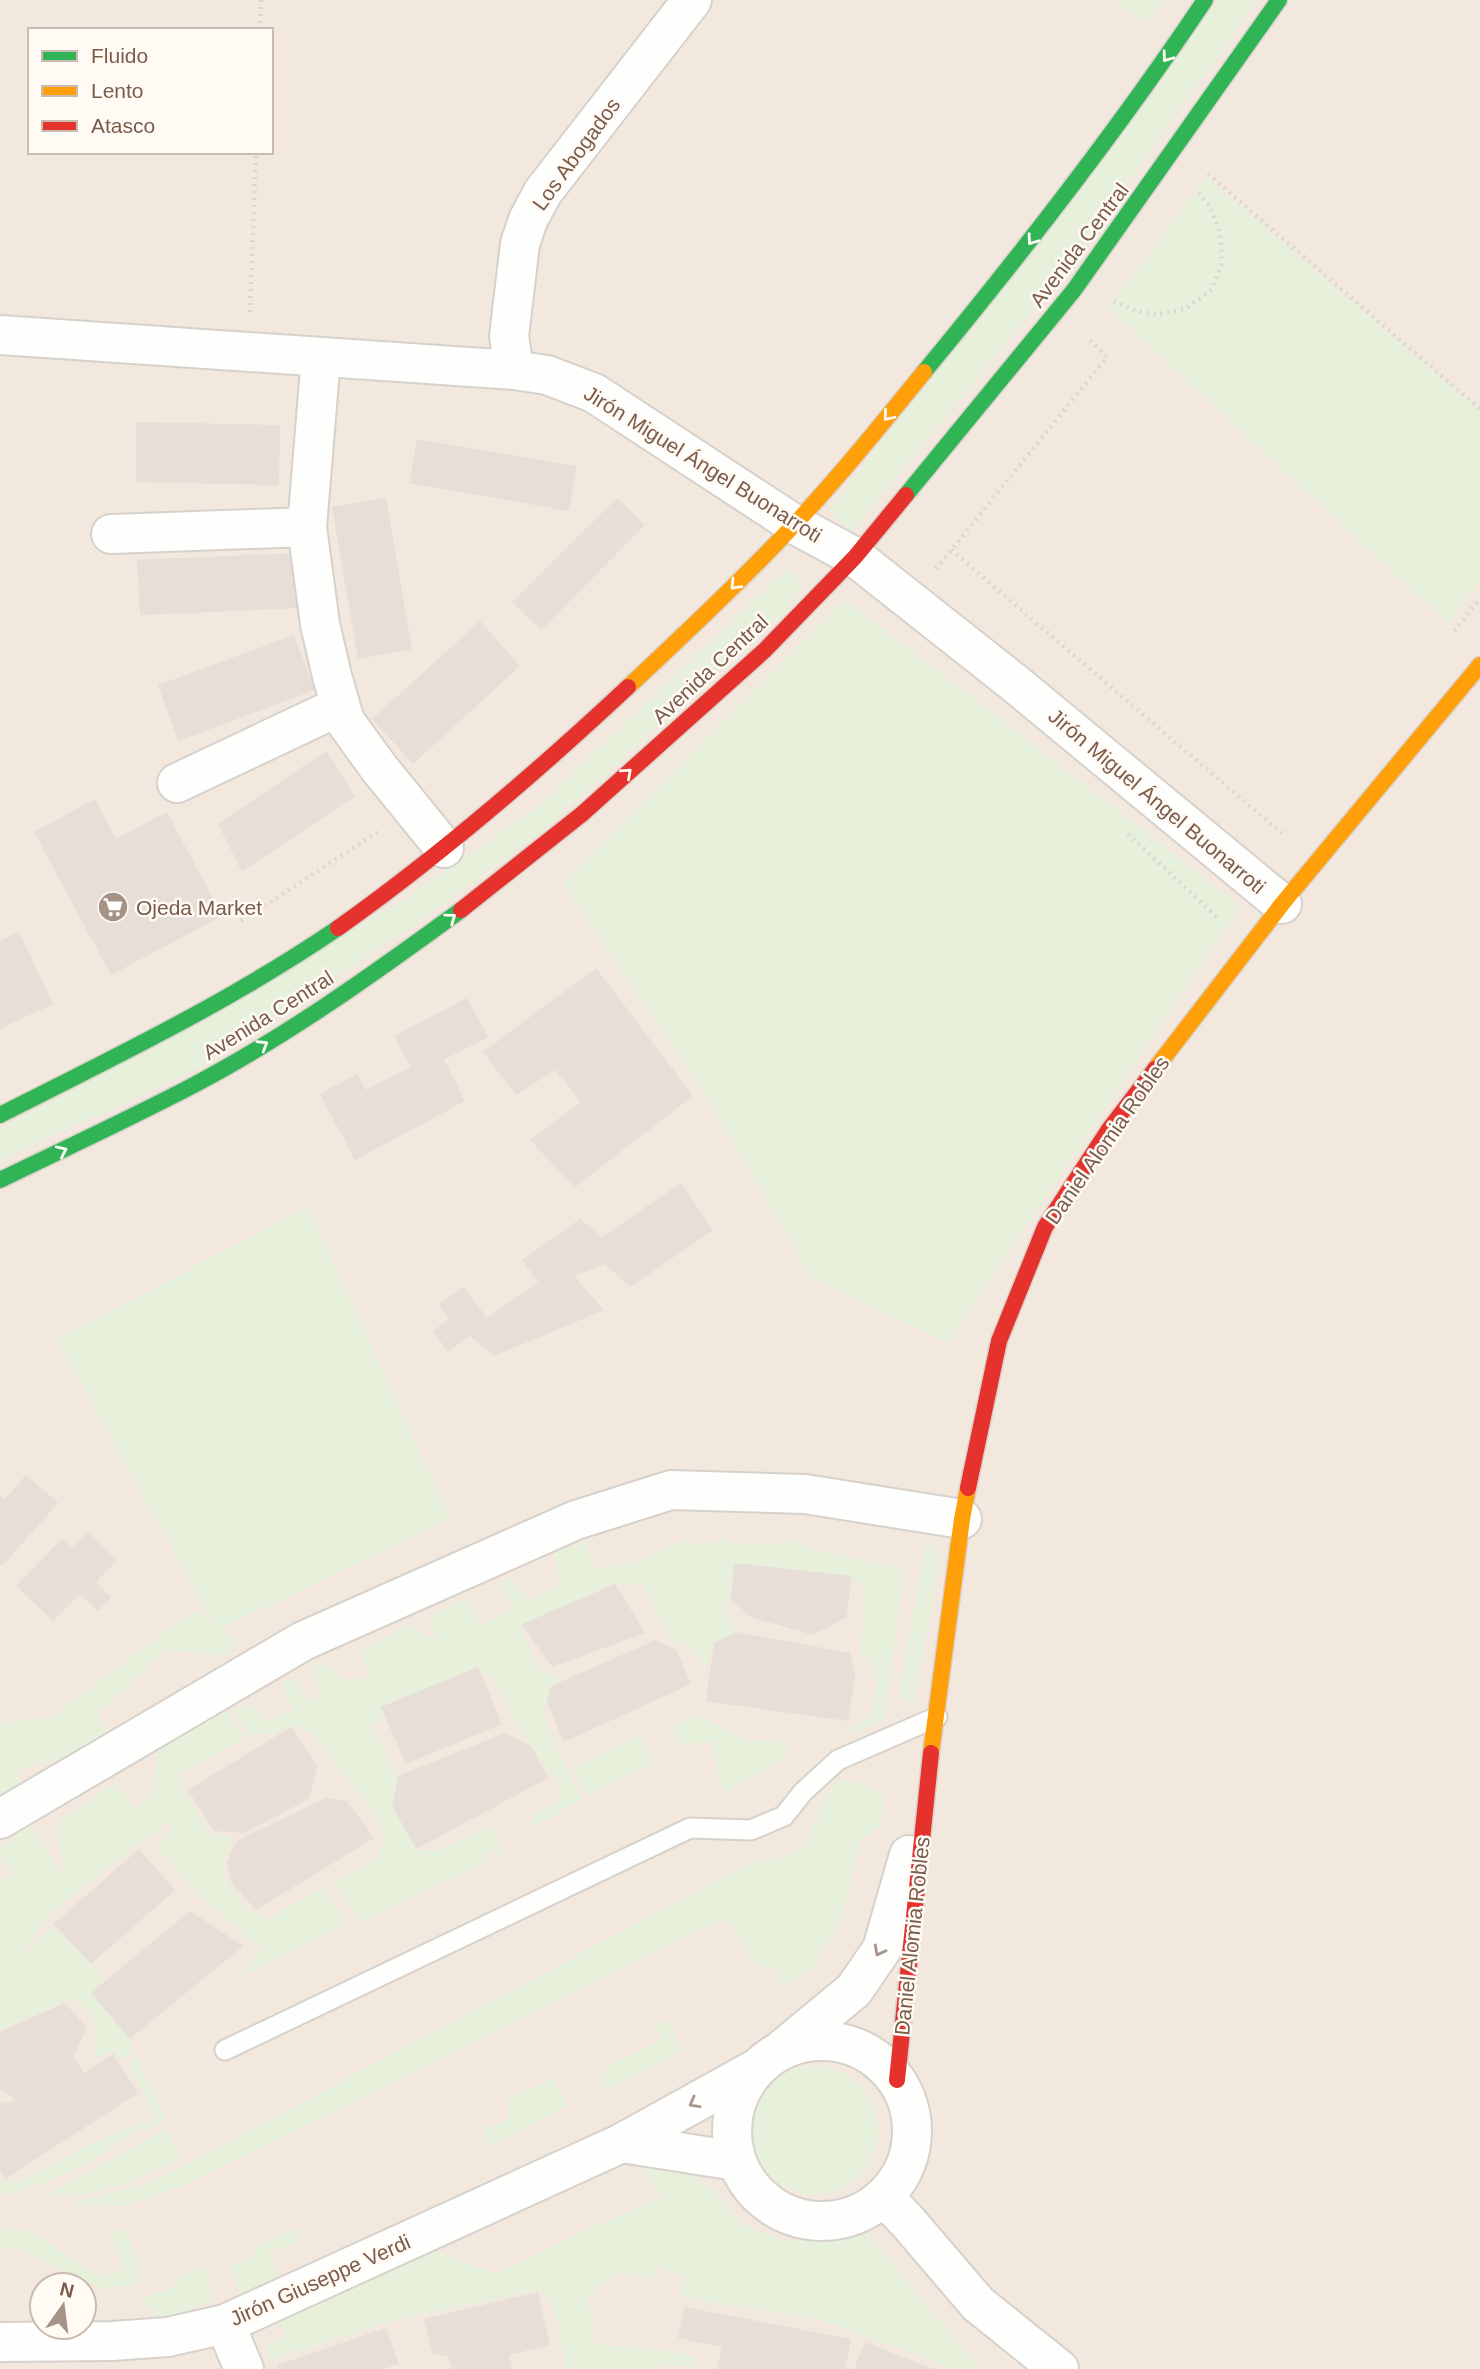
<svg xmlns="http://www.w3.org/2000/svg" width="1480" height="2369" font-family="Helvetica,sans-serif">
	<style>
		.residential { fill: #f2e8de; fill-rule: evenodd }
		.green { fill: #e7f0db }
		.building { fill: #e6ded7 }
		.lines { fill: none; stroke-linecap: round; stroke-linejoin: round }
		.lane-casing { stroke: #d7d1cb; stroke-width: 23 }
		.street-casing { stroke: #d7d1cb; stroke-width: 42 }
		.fast-casing { stroke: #d9d2cb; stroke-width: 19 }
		.slow-casing { stroke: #d9d2cb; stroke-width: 19 }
		.jam-casing { stroke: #d9d2cb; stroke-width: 19 }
		.path { stroke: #dcd5d0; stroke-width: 4.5; stroke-dasharray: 2 5; stroke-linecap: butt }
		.lane { stroke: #fefefd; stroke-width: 19 }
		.street { stroke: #fefefd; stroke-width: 38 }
		.fast { stroke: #30b455; stroke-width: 16 }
		.slow { stroke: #ff9f0a; stroke-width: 16 }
		.jam { stroke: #e5322d; stroke-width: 16 }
		.oneway { stroke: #fffaf3 }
		.oneway2 { stroke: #a8958b }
		.labels { text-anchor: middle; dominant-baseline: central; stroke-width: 5; stroke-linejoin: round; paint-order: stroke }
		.street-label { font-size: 21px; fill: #7a5c4d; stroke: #fffaf3 }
		.poi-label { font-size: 21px; fill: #7a5c4d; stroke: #fffaf3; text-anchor: start }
	</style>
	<rect width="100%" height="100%" fill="#f9f5f0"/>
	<path class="residential" d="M0,0H1480V2369H0ZM30,30H271V152H30ZM42,2285H84V2327H42Z"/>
	<g class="green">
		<path d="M1114,0H1164L1147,23Z"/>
		<path d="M1219,0H1258L1057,280L851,532L829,510Z"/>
		<path d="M1206,177L1480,411V581L1447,622L1109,308Z"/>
		<path d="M789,567L800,585L789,607L540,833L423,919L193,1071L0,1160V1129L407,898L536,808Z"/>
		<path d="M845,599L1241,906L948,1343L811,1277L713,1107L563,884Z"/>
		<path d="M308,1207L450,1519L220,1629L234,1640L230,1656L165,1650L98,1714L112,1741L76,1755L18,1769L20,1794L0,1803V1724L4,1722L51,1718L194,1611L214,1624L57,1339Z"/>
		<path d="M927,1538L940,1557L914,1703L898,1699Z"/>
		<path d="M798,1539L813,1550L904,1569L884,1719L843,1738L870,1714L877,1687L871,1658L860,1655L866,1589L851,1576L735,1563L726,1612L736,1632L714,1643L705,1666L689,1644L673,1641L642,1584H615L522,1624V1633L542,1675L548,1671L552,1679L560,1675L562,1681L551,1686L544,1709L550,1734L582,1800L530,1828L538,1811L561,1801V1785L525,1739L494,1677L477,1667L382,1707L381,1720L371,1725L398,1776L416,1849L435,1851L488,1827L495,1834L502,1852L496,1856L492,1851L485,1855L487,1861L361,1923L334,1883L377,1858L386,1838L368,1806L317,1738L297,1725L270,1734L249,1735L233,1709L253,1704L267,1721L293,1710L282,1683L296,1677L305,1700L323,1695L310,1667L321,1662L346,1681L370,1676L360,1651L409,1624L436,1640L430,1616L467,1598L480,1627L513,1608L498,1584L511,1578L528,1600L560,1586L554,1553L587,1540L593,1570L638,1561L684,1540L697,1545L722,1540L738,1545L781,1544Z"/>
		<path d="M227,1711L245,1737L168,1781L182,1777L183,1791L210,1835L232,1838L224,1860L223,1879L250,1911L269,1918L325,1887L346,1925L238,1978L262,1949L203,1899L156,1847L173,1830L168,1821L51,1913L17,1959L52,1926L98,1971L104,1982L91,1993L130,2039L134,2051L123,2060L113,2050L101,2057L94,2055C101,2028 95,2018 76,1998L0,2029V1881L15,1872L0,1857V1849L28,1824L64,1876L57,1824L116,1782L136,1809L153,1791L158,1747Z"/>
		<path d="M701,1716L744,1739L786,1742L785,1759L723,1794L711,1741L680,1745L672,1725Z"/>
		<path d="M640,1735L652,1764L587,1796L573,1768Z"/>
		<path d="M838,1781L861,1783L884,1796L880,1827L861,1839L841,1921L812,1968L782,1989L778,1979V1970L752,1962L732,1923L716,1922L185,2185L124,2206L66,2204L155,2181L752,1862L781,1859L808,1844L812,1825L823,1816L816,1809Z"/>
		<path d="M668,2020L683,2051L607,2090L599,2077L614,2063L661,2041L655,2025Z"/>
		<path d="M137,2058L166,2119L151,2129L138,2130L93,2160L42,2184L4,2195L0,2194V2178L2,2181L19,2182L91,2143L155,2118L129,2063Z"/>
		<circle cx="814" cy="2130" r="64"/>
		<path d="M554,2078L567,2106L489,2146L483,2130L508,2119L509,2099Z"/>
		<path d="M167,2128L180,2160L122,2184L84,2194L44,2197Z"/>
		<path d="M657,2154L687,2168L712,2190L743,2224L783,2241L828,2239L866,2232L980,2369H955L818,2319L683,2298L679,2289L689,2278L658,2266L653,2278L615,2273L588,2297L594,2344L662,2350L694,2356V2367L663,2365L662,2369H564C563,2339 560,2315 541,2290L403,2318L268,2360V2346L286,2334L278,2322L433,2250L496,2274L602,2223L661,2197C657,2180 648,2184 643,2166Z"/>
		<path d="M124,2226L139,2260L137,2285L102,2288L18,2248H0V2228L33,2232L97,2276L123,2269L112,2236Z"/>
		<path d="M293,2228L299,2241L268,2252L279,2279L240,2293L230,2265L257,2257L254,2247Z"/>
		<path d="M205,2266L212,2301L164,2321L141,2299L176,2286L180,2275Z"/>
	</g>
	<g class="building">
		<path d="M136,422L280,425L279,485L136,482Z"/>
		<path d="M417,439L577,466L569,511L409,483Z"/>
		<path d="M386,498L412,649L358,659L332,507Z"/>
		<path d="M617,498L645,525L541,630L512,602Z"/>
		<path d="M298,553L301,608L140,615L137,560Z"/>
		<path d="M480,621L520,666L413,764L372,719Z"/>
		<path d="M294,635L315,690L178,741L158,685Z"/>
		<path d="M326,751L355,796L242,872L218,824Z"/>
		<path d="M95,799L116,839L167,812L222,916L111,975L34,832Z"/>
		<path d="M19,932L53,1004L0,1029V941Z"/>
		<path d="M596,968L693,1096L575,1187L530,1140L581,1102L555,1070L516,1095L483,1052Z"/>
		<path d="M467,998L488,1037L444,1060L465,1101L355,1160L320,1094L357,1074L366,1090L411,1067L394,1036Z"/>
		<path d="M681,1183L713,1230L630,1287L605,1264L574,1276L604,1310L494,1356L470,1336L448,1352L433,1331L449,1319L439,1304L464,1287L487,1318L538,1282L522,1260L580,1219L602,1237Z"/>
		<path d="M26,1475L58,1503L2,1566L0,1564V1494L5,1499Z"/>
		<path d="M89,1532L117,1560L96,1582L111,1597L98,1611L80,1594L53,1621L16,1586L62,1539L72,1549Z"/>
		<path d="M734,1563L851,1576L847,1617L813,1635L751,1617L731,1599Z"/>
		<path d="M615,1584L645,1633L552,1667L522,1624Z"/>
		<path d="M736,1632L850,1653L855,1676L848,1721L706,1701L714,1643Z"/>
		<path d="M656,1640L676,1650L691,1684L564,1742L547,1702L551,1686Z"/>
		<path d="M478,1667L502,1724L406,1764L381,1707Z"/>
		<path d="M291,1727L317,1766L309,1799L244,1833L214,1831L188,1790Z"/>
		<path d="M505,1733L531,1746L548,1778L416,1849L392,1806L398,1776Z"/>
		<path d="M326,1798L347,1801L374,1838L256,1910L231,1882L227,1861L237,1841Z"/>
		<path d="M139,1849L175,1890L91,1964L54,1924Z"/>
		<path d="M190,1911L243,1946L130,2039L91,1993Z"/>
		<path d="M65,2003L87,2028L73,2057L84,2073L113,2054L138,2093L5,2179L0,2171V2104L16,2101L2,2089L0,2090V2032Z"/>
		<path d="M538,2292L550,2345L509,2355L512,2369H452L448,2356L433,2354L424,2319Z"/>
		<path d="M684,2307L851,2339L845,2369H717L722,2347L678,2338Z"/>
		<path d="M386,2328L399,2364L383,2369H278L277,2365Z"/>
		<path d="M865,2342L933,2369H854Z"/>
	</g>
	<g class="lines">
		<g class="lane-casing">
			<path id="lane" d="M225,2050L690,1828L751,1830L784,1816L803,1792L838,1760L937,1717"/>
		</g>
		<g class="street-casing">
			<g id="street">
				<path d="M0,335L514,370L547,375L594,393L794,524L855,557L1012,681L1282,904"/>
				<path d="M321,357L307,527L320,624L332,676L345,721L379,768L444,848"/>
				<path d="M514,370L509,336L520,244L528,220L543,192L692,0"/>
				<path d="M111,534L307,527"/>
				<path d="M177,783L340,706"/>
				<path d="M0,1819L303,1641L576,1520L671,1490L805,1494L962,1519"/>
				<circle cx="822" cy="2131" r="90"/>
				<path d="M785,2047L854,1990L882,1949L909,1855"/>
				<path d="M622,2143L736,2161"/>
				<path d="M885,2198L908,2222L978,2304L1059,2369"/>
				<path d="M225,2324L244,2369"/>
				<path d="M0,2342L112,2341L168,2337L225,2324L622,2143L754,2070"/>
			</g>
		</g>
		<g class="fast-casing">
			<g id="fast">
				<path d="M924,372C1023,252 1118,130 1205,0"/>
				<path d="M906,495L1074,290L1279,0"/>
				<path d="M0,1115C115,1057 231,1001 338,928"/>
				<path d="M0,1180C64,1149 129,1119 192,1086C287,1036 375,973 461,910"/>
			</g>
		</g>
		<g class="slow-casing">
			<g id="slow">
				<path d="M628,687C684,635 740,582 792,527C839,477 881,425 924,372"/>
				<path d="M1155,1069L1282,904L1480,665"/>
				<path d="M931,1753L962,1519L968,1488"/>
			</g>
		</g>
		<g class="jam-casing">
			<g id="jam">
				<path d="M461,910L582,814L765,650L855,557L906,495"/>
				<path d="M338,928C441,855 536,773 628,687"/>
				<path d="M968,1488L999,1341L1045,1227L1110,1128L1155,1069"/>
				<path d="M897,2080L931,1753"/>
			</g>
		</g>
		<g class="path">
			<path d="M260,30L261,0"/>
			<path d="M1208,174L1480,409"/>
			<path d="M1114,301L1136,311L1157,315L1187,308L1212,289L1222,263L1220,233L1210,206L1196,190"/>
			<path d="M250,312L256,152"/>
			<path d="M951,550L1285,836"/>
			<path d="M936,569L1107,357L1088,338"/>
			<path d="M1454,631L1480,599"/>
			<path d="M1128,834L1218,918"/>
			<path d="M241,921L378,832"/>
		</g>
		<use href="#lane" class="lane"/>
		<use href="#street" class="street"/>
		<use href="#fast" class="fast"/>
		<use href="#slow" class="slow"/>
		<use href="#jam" class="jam"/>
	</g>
	<defs><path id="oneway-chevron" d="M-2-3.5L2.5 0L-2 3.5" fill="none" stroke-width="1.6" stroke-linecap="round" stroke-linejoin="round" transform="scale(1.75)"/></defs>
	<g class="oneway">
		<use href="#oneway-chevron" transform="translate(1167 57) rotate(126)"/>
		<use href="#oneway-chevron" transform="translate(1032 240) rotate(126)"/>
		<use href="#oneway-chevron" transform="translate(888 416) rotate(130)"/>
		<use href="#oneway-chevron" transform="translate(735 585) rotate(134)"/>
		<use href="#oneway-chevron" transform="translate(627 773) rotate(-42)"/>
		<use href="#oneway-chevron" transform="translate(451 918) rotate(-36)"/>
		<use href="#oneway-chevron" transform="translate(263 1045) rotate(-31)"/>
		<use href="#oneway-chevron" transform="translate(62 1151) rotate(-25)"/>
	</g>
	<g class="oneway2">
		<use href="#oneway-chevron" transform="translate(879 1951) rotate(118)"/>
		<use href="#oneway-chevron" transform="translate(694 2103) rotate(151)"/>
	</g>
	<defs>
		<g id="supermarket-disc" transform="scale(1.575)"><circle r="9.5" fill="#a69286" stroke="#fffaf3"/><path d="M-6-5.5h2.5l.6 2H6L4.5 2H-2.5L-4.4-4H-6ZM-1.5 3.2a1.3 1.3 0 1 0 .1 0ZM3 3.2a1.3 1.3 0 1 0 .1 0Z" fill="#fff"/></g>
	</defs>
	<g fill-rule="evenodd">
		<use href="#supermarket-disc" x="113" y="907"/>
	</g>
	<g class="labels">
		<g class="street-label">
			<text transform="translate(576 154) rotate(-54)">Los Abogados</text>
			<text transform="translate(1079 245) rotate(-53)">Avenida Central</text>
			<text transform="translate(703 464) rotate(32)">Jirón Miguel Ángel Buonarroti</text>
			<text transform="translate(710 669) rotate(-43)">Avenida Central</text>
			<text transform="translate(1157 801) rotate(40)">Jirón Miguel Ángel Buonarroti</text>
			<text transform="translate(268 1015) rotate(-32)">Avenida Central</text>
			<text transform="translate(1107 1140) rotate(-55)">Daniel Alomia Robles</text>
			<text transform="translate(912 1936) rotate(-84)">Daniel Alomia Robles</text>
			<text transform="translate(320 2280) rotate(-24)">Jirón Giuseppe Verdi</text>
		</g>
		<g class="poi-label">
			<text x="136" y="907">Ojeda Market</text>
		</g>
	</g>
	<rect x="28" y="28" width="245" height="126" fill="#fffaf3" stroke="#cabbb1" stroke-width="2"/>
	<rect x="42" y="51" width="35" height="10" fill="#30b455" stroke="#cabbb1" stroke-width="2"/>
	<text x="91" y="63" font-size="21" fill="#7a5c4d">Fluido</text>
	<rect x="42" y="86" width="35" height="10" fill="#ff9f0a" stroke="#cabbb1" stroke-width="2"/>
	<text x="91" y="98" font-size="21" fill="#7a5c4d">Lento</text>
	<rect x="42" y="121" width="35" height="10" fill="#e5322d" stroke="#cabbb1" stroke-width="2"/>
	<text x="91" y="133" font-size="21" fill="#7a5c4d">Atasco</text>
	<g transform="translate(63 2306) rotate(14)"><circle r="33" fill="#fffaf3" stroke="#cabbb1" stroke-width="2"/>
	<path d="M0-5L12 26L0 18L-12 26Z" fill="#a69286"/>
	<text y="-10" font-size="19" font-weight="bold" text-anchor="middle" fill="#7a5c4d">N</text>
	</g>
</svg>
